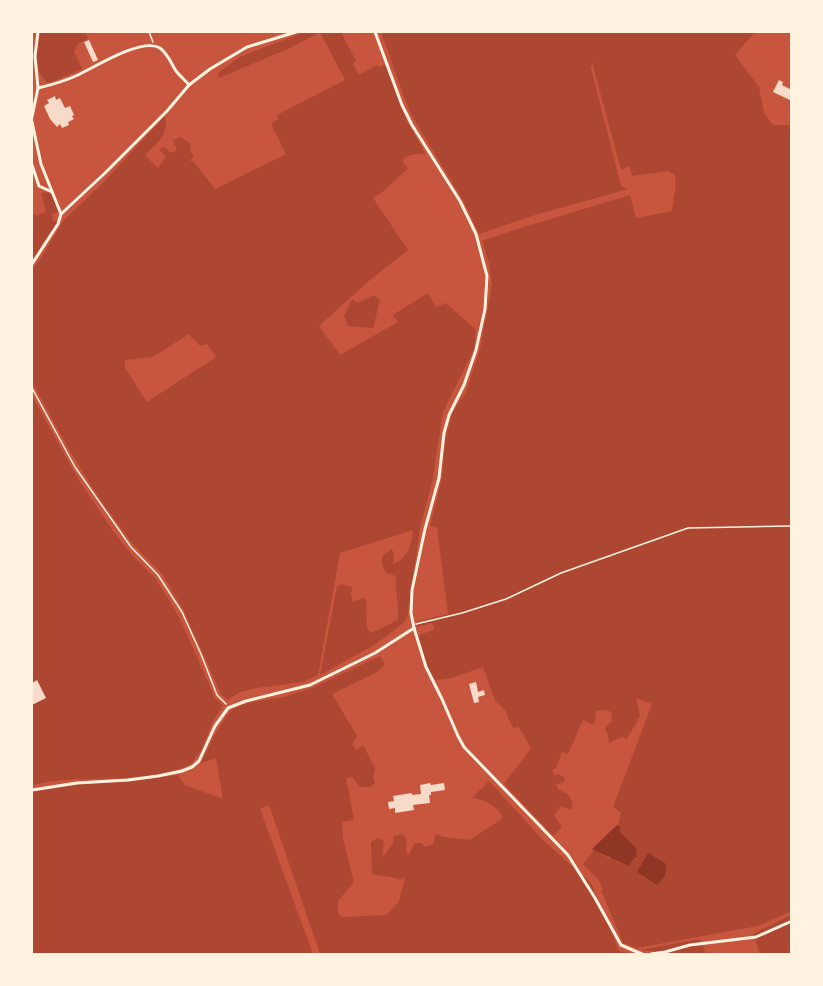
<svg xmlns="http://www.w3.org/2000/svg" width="823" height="986" font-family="'Exo 2',sans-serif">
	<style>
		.green { fill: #ae4732; fill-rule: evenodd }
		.water { fill: #8f3625 }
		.building { fill: #f7dbc8 }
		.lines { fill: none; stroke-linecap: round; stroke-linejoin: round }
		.path { stroke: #fff3e0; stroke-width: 1.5 }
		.minor { stroke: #fff3e0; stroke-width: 3 }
	</style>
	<rect width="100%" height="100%" fill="#c8553d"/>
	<g class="green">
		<path d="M40,32H85L88,39L78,44L74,51L82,69L52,82H47C45,80 41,76 40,74C34,61 37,44 40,32Z"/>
		<path d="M305,32H341L356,61L353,64L359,75L377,65L380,67L385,65L407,121L422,147L425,154H416L404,157L403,162L408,168L385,190L373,198L408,250L370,280L319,326L340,355L398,322L393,315L428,293L436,307L446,303L476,330L474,349L443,412L432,483L420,528L408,614L405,622L376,644L320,675L337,586L342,584L352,587L351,594L353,602L363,598L366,600L367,628L371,633L398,620C399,605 395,591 396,576L386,573L382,565V556L392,549L394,555L393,564C409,558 411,545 413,530L340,553L318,675L303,682L257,688L240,692L227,700L221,694L183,609L162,574L132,543L97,495L70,451L32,382V270L42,256L64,220L100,186L165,116C170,134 156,144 145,155L158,168L166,156L159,150L164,147L171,153L177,150L173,140L181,137L191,144L190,151L194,157L190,161L194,162L215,189L286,154L271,124L278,119L277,115L345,80L320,32L290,48L219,78L218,73L240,57ZM189,334L200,346L207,344L216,357L147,402L125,368V360L153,357Z"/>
		<path d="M381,32H755L735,55L759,87L764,113L773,125H792V911L758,926L637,948L623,943L601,890L603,889L598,879L583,864L595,849L610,859L621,813L613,807L652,704L636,698L640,716L627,739L622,737L609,743L608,735L605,729L607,725L612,722L611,712L606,710L596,711L594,725L583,720L568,754L562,752L556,768L552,770L555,776L558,774L564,777L565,781L556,785L558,789L569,795L572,802V810L560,806L558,811L554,815L562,827L553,836L504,784L531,748L518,726L513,729L505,710L495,701L483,667L452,678L435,680L427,667L417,636L435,629L432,623L417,627L416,622L448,614L437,528L430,526L442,478L445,440L453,411L466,392L480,349L492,285L489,263L482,241L524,227L630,195L636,218L672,211C673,199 678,184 674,174L668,171L632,176L630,166L621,170L592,62L591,68L621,186L628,189L535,215L479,234L463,200L415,121L407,105Z"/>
		<path d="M49,192C55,198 61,202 59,211L52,214L53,221H58L32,260V215L36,214V216L46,212L41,193Z"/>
		<path d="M374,295L380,300L373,328L348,326L344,316L352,299L357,303Z"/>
		<path d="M32,396L80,482L113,531L132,555L156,579L171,603L181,621L215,698L223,705L211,725L202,750L195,758L193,763C144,788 84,772 32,785Z"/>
		<path d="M380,656L385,664L377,672L332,694L357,736L352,745L357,750L363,745L375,768L373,777L375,783L371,787H360L352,777L346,778L354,820L342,822L343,839L354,882L338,901V914L342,917L387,915L399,901L405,877L400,880C390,875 382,877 372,874L371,842L378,838L384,841L382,858L393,844L394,836L402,834L407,839L406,850L408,856L415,843H421L426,847L433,844L436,834L444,837L470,840L503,818C498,806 484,799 472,798L489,781L544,841L591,883L619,951L636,954H320L269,805L260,809L313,954H32V792L78,784L123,782L178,775L185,785L223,799L216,758L201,763L214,736L228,714L233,709L247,703L284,697L312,688Z"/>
		<path d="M791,915V954H760L753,934Z"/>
		<path d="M700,939L706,954H670L669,953L641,950Z"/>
	</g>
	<g class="water">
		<path d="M617,825L620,826V832L637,849L636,853L638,855L637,857H635L629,866L592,849Z"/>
		<path d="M648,853L666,864L665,876L657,885L637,872Z"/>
	</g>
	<g class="building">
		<path d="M89,40L98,60L93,62L84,42Z"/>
		<path d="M779,80L783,82L782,85L792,90V101L773,92Z"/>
		<path d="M55,96L56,100L60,98L65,108L70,106L74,115L72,116L74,119L68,122L69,125L62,128L60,124L57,127L50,119L44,106L49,103L47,100Z"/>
		<path d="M37,680L46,698L32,705V683Z"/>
		<path d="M476,682L478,692L484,690L485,695L478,697L479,702L474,703L469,684Z"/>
		<path d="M430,783L431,785L444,783L445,790L431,792V795H429L430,803L413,805L414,810L395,813V808L389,809L388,802L394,801L393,796L412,793V795L421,794L420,785Z"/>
	</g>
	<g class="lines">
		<g class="path">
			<path d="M149,32L153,42"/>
			<path d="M32,388L75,467L131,547L158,575L182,612L201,654L217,695L226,704"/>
			<path d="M416,624L462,613L506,599L561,573L688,528L792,526"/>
		</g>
		<g class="minor">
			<path d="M375,32L402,105L412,125L460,201L476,234L487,276L485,309L476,350L464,385L449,415L444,433L439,478L425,529L412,590L411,613L414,628L426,667L442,699L458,736L464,747L568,855L595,898L621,945L642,954"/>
			<path d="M38,88C51,85 65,81 78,75C95,67 142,37 160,48C168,54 171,63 176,71C180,76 185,80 189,85"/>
			<path d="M32,117L38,88L35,56L38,32"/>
			<path d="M32,122L41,164L61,214"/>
			<path d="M32,165L39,186L52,192"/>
			<path d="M32,264L58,224L61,214L105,173L167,111L189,85L210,69L247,47L296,32"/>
			<path d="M32,790L77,783L128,780L158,776L182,771L192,767L199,761L215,726L228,708L246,701L310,685L375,653L414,628"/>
			<path d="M651,954L665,952L690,945L756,937L792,921"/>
		</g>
	</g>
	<rect width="823" height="986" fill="none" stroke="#fff3e0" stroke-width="66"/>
</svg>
